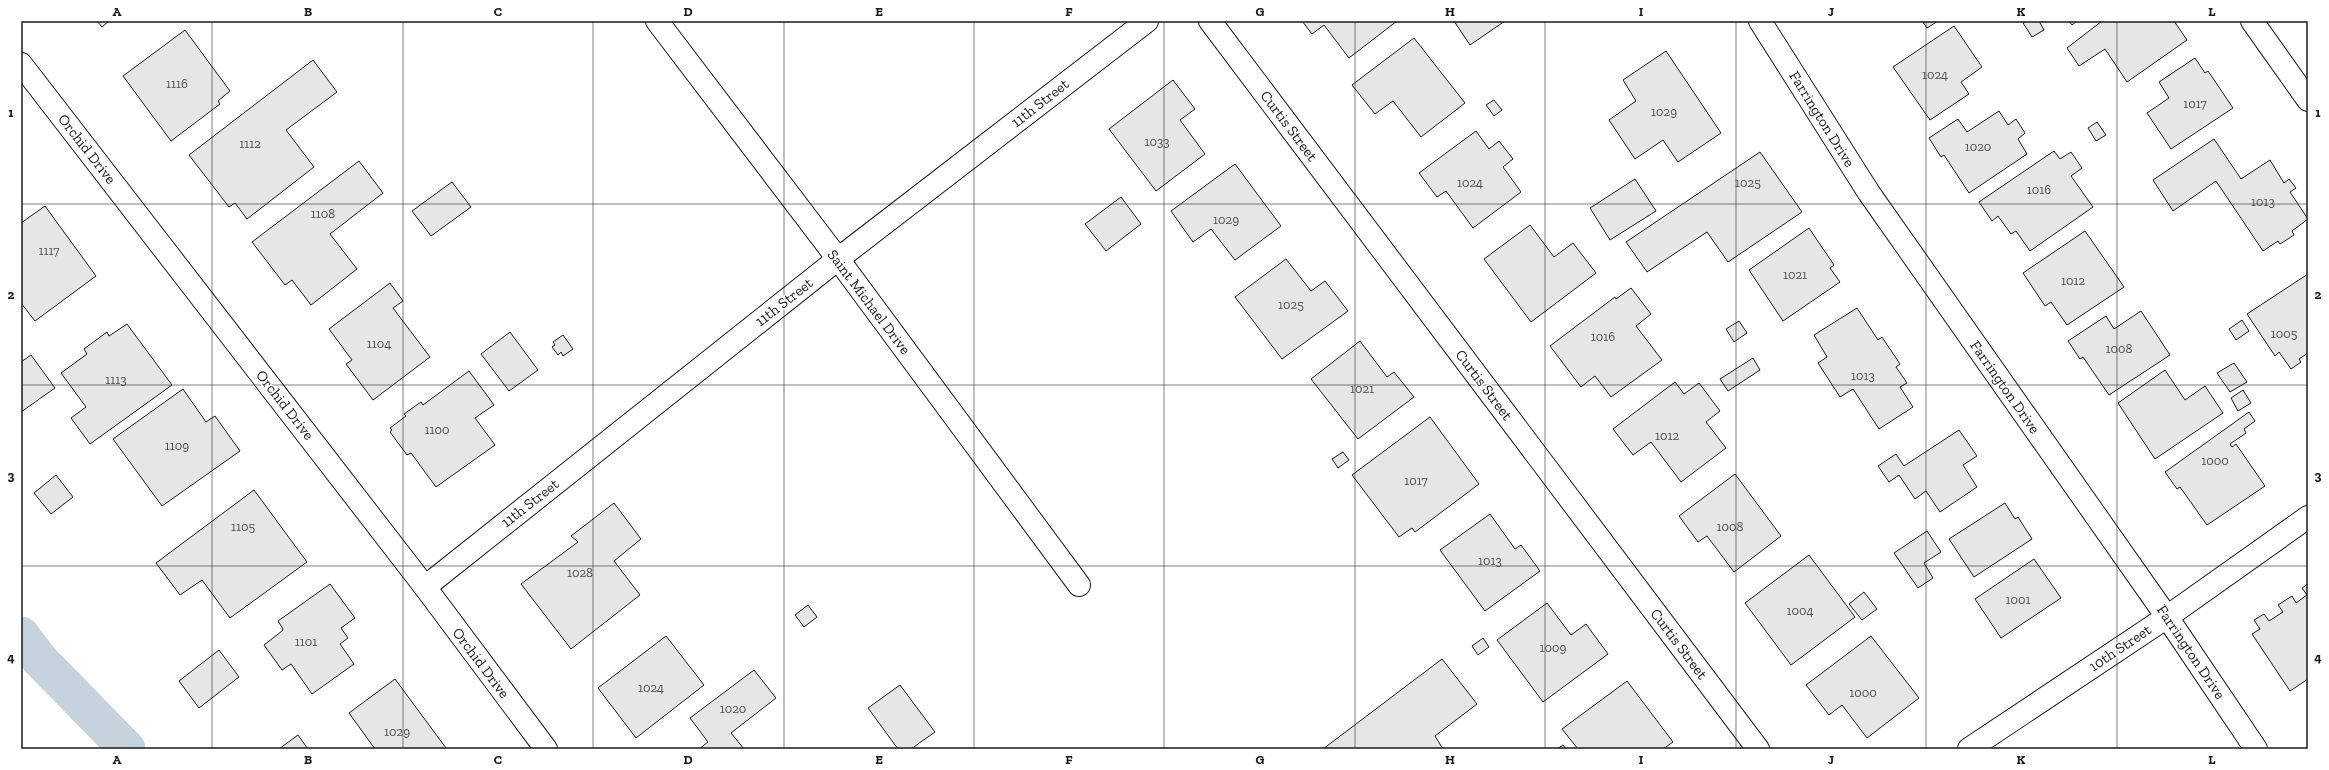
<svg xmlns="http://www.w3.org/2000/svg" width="2329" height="770" font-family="'Zilla Slab',serif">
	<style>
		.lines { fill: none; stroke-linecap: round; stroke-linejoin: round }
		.canal { stroke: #c6d2dc; stroke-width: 37 }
		.building { fill: #e6e6e6; stroke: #1a1a1a }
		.street-casing { stroke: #1a1a1a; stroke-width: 24 }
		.secondary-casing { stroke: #1a1a1a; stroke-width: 24 }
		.street { stroke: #fff; stroke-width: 22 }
		.secondary { stroke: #fff; stroke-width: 22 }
		.grid { fill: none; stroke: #1a1a1a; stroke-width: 1; stroke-opacity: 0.55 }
		.labels { text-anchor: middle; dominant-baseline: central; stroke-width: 3; stroke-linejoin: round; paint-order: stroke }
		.number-label { font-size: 13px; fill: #4d4d4d }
		.street-label { font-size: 15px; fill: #1a1a1a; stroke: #fff }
		.neatline { fill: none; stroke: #1a1a1a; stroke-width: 1.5 }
		.grid-label { font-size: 13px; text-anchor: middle; font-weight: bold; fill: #1a1a1a }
	</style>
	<rect width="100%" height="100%" fill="#fff"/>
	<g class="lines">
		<path class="canal" d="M21,635L40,660L127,749"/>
	</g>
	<g class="building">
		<path d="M97,21H109L102,27Z"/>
		<path d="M1302,21H1397L1349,58L1324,25L1312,34Z"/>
		<path d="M1454,21H1505L1470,45Z"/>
		<path d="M1922,21H1938L1927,28Z"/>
		<path d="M2027,21H2039L2044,30L2032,37L2023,23Z"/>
		<path d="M2069,21H2077L2072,25Z"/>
		<path d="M2102,21H2174L2187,40L2127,82L2105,49L2079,66L2067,48Z"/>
		<path d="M1954,26L1982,67L1961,82L1969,94L1930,120L1893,67Z"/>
		<path d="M185,30L230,91L218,101L220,104L171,141L123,76Z"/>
		<path d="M1414,38L1465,103L1421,137L1393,101L1375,114L1352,85Z"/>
		<path d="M1666,51L1721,133L1678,162L1663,140L1635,159L1609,120L1636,101L1623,80Z"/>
		<path d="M2195,58L2205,73L2208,71L2233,108L2171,149L2147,113L2169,98L2159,82Z"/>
		<path d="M313,60L337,92L286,130L314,167L247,219L235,203L229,207L189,155Z"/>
		<path d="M1173,80L1195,109L1180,120L1205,154L1156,191L1109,129Z"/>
		<path d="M1494,100L1502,110L1494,116L1486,105Z"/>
		<path d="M1999,111L2008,125L2016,119L2025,133L2018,139L2027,154L1969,193L1944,155L1941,157L1929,138L1958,119L1967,132Z"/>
		<path d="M2097,122L2106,135L2096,141L2088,128Z"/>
		<path d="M1476,131L1489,149L1499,141L1513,159L1503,167L1521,192L1473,228L1446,191L1437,197L1419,173Z"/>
		<path d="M2214,139L2241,179L2270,160L2284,183L2289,179L2296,188L2290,192L2308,219L2292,231L2294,235L2280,244L2278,241L2263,251L2216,181L2173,211L2153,180Z"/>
		<path d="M2054,151L2060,159L2071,152L2082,168L2071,176L2093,207L2030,251L2016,231L2011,234L1998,216L1992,221L1979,202Z"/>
		<path d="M1760,152L1802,212L1728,262L1707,232L1647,272L1626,242Z"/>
		<path d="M359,161L383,193L330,234L357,269L311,305L292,280L285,285L252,242Z"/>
		<path d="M1235,164L1281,226L1235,260L1211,229L1193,242L1171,211Z"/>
		<path d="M1635,179L1656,211L1610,240L1590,208Z"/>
		<path d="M452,182L471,207L431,236L412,211Z"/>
		<path d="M1121,197L1141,224L1106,251L1085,224Z"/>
		<path d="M45,206L96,276L35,321L21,303V223Z"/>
		<path d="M1530,225L1554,257L1573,243L1596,273L1531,322L1484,259Z"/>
		<path d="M1809,228L1834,265L1830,268L1840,282L1783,321L1749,270Z"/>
		<path d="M2085,231L2124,287L2067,325L2051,302L2045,306L2023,273Z"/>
		<path d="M1286,259L1311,291L1325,281L1348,311L1282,359L1235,297Z"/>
		<path d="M2308,274V353L2299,359L2301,362L2291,369L2279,352L2275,356L2247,314Z"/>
		<path d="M390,283L403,301L393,308L430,357L373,400L346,364L352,360L329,329Z"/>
		<path d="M1631,288L1651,314L1636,326L1662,360L1611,397L1595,376L1581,387L1550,346L1615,297L1616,299Z"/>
		<path d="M1857,308L1878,340L1882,337L1900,364L1896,367L1907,383L1900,387L1913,407L1879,429L1853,389L1840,397L1818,363L1827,357L1814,335Z"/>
		<path d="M2141,311L2170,355L2109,395L2083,357L2080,359L2068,341L2106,316L2114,329Z"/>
		<path d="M2242,320L2249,331L2236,340L2229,329Z"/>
		<path d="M1739,321L1747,333L1734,342L1726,329Z"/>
		<path d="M127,324L172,385L90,444L71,418L86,407L61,373L87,354L84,349L107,332L109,336Z"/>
		<path d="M510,332L538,370L509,391L481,354Z"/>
		<path d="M563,335L573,349L563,356L561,352L558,355L552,347L555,345L553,342Z"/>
		<path d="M1360,341L1387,377L1394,372L1414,397L1358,439L1311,379Z"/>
		<path d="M31,355L55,388L21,412V362Z"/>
		<path d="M1753,358L1760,370L1728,391L1720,379Z"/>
		<path d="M2234,363L2247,382L2230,392L2217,373Z"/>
		<path d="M2165,370L2185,400L2205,386L2223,413L2155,459L2118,403Z"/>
		<path d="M469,371L494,405L475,418L495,445L436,487L411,453L407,455L390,432L392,430L390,428L406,416L404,414L421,402L423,405Z"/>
		<path d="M1675,382L1684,394L1699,383L1720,411L1706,422L1726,448L1681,482L1651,442L1633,455L1613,429Z"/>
		<path d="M183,389L206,422L215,416L240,451L162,506L113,439Z"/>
		<path d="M2243,390L2251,403L2238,411L2231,398Z"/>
		<path d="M2249,412L2255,421L2244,429L2246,433L2230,444L2232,447L2236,444L2265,486L2207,525L2180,487L2177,489L2165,472Z"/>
		<path d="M1430,417L1479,484L1415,532L1412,528L1399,537L1352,475Z"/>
		<path d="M1959,430L1977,456L1963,465L1977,487L1940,512L1926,491L1915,499L1899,475L1889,482L1878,466L1896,454L1904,466Z"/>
		<path d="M1343,452L1349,460L1338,468L1332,459Z"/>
		<path d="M1735,474L1781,536L1734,572L1707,536L1698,542L1679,516Z"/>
		<path d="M56,475L73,497L51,514L34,493Z"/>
		<path d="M254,490L307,562L230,618L202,580L180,595L156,563Z"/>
		<path d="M614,503L641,539L614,561L640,595L571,649L521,584L578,542L571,536Z"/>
		<path d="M2005,503L2015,519L2018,517L2032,539L1974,577L1949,539Z"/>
		<path d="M1490,514L1515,549L1521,545L1540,571L1485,611L1440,550Z"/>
		<path d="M1927,531L1941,552L1924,563L1933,578L1918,588L1894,553Z"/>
		<path d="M1809,555L1855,617L1791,665L1745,603Z"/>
		<path d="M2034,559L2061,598L2001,638L1975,599Z"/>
		<path d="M330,584L355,618L341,628L348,638L340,644L354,664L312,694L291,664L282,670L264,645L282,631L283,629L278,621Z"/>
		<path d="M2308,584V679L2290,691L2252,634L2260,629L2254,620L2264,614L2269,621L2283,612L2278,605L2292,596L2296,603L2307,595L2302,588Z"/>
		<path d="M1864,592L1877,609L1862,620L1849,604Z"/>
		<path d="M1547,603L1571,635L1586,624L1608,654L1543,702L1497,640Z"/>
		<path d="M808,605L817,617L804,627L795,615Z"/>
		<path d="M666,636L704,685L636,738L598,688Z"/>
		<path d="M1871,636L1919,698L1867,738L1842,705L1829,715L1806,685Z"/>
		<path d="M1483,638L1489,647L1478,655L1472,646Z"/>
		<path d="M219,650L239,677L199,708L179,681Z"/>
		<path d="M1442,659L1477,704L1435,736L1443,749H1323Z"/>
		<path d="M754,670L776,698L731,733L744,749H699L708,742L690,718Z"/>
		<path d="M395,679L446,748L444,749H375L349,713Z"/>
		<path d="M1627,681L1673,742L1663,749H1578L1562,729Z"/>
		<path d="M900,685L935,732L911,749H898L868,708Z"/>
		<path d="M298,735L308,749H279Z"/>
		<path d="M1563,745L1566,749H1557Z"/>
	</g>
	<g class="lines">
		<g class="street-casing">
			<g id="street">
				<path d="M657,21L838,259L1079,585"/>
				<path d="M1210,21L1758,749"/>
				<path d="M2252,21L2308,100"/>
				<path d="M21,64L425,587L546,749"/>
				<path d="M425,587L838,259L1147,21"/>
				<path d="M1969,749L2167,617L2308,517"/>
			</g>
		</g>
		<g class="secondary-casing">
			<path id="secondary" d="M1760,21L1869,193L2167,617L2256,749"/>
		</g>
		<use href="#street" class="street"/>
		<use href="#secondary" class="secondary"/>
	</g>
	<path class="grid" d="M212,21V749M403,21V749M593,21V749M784,21V749M974,21V749M1164,21V749M1355,21V749M1545,21V749M1736,21V749M1926,21V749M2117,21V749M21,204H2308M21,385H2308M21,566H2308"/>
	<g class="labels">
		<g class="number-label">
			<text x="1935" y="74">1024</text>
			<text x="177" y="83">1116</text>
			<text x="2195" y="103">1017</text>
			<text x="1664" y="111">1029</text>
			<text x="1157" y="141">1033</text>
			<text x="250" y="143">1112</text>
			<text x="1978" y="146">1020</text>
			<text x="1470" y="182">1024</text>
			<text x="1748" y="182">1025</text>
			<text x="2039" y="189">1016</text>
			<text x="2263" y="201">1013</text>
			<text x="323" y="213">1108</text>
			<text x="1226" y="219">1029</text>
			<text x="49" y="250">1117</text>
			<text x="1795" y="274">1021</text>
			<text x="2073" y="280">1012</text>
			<text x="1291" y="304">1025</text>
			<text x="2284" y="333">1005</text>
			<text x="1603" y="336">1016</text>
			<text x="379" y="343">1104</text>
			<text x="2119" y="348">1008</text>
			<text x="1863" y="375">1013</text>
			<text x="116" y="379">1113</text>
			<text x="1362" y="388">1021</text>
			<text x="437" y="429">1100</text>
			<text x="1667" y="435">1012</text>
			<text x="177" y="445">1109</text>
			<text x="2215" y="460">1000</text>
			<text x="1416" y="480">1017</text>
			<text x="243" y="526">1105</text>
			<text x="1730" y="526">1008</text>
			<text x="1490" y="560">1013</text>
			<text x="580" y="572">1028</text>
			<text x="2018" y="599">1001</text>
			<text x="1800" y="610">1004</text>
			<text x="306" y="641">1101</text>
			<text x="1553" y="647">1009</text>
			<text x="651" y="687">1024</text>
			<text x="1863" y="692">1000</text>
			<text x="733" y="708">1020</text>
			<text x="397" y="731">1029</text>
		</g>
		<g class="street-label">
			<text transform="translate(1040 103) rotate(-38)">11th Street</text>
			<text transform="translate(1822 119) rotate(58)">Farrington Drive</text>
			<text transform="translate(1289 126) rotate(53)">Curtis Street</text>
			<text transform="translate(87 149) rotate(52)">Orchid Drive</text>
			<text transform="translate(784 302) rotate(-38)">11th Street</text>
			<text transform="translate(869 302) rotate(53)">Saint Michael Drive</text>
			<text transform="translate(1484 385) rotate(53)">Curtis Street</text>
			<text transform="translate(2005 387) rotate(55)">Farrington Drive</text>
			<text transform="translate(285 405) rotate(52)">Orchid Drive</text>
			<text transform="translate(530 503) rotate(-38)">11th Street</text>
			<text transform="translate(1679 644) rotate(53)">Curtis Street</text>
			<text transform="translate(2120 648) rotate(-34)">10th Street</text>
			<text transform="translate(2191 652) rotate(56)">Farrington Drive</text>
			<text transform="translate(481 663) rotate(53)">Orchid Drive</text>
		</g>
	</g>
	<rect width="2329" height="770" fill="none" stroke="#ffffff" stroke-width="44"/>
	<rect x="22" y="22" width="2285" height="726" class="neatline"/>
	<g class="grid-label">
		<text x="117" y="16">A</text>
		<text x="308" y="16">B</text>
		<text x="498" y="16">C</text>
		<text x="688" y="16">D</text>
		<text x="879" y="16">E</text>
		<text x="1069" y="16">F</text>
		<text x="1260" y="16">G</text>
		<text x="1450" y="16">H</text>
		<text x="1641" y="16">I</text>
		<text x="1831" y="16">J</text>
		<text x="2021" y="16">K</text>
		<text x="2212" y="16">L</text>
		<text x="11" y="117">1</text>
		<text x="2318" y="117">1</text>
		<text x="11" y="299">2</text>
		<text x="2318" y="299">2</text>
		<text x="11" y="480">3</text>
		<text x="2318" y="480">3</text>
		<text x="11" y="662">4</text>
		<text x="2318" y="662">4</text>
		<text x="117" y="764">A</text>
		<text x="308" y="764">B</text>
		<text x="498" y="764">C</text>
		<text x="688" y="764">D</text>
		<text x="879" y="764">E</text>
		<text x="1069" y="764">F</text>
		<text x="1260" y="764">G</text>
		<text x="1450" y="764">H</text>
		<text x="1641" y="764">I</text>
		<text x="1831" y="764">J</text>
		<text x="2021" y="764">K</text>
		<text x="2212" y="764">L</text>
	</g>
</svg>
